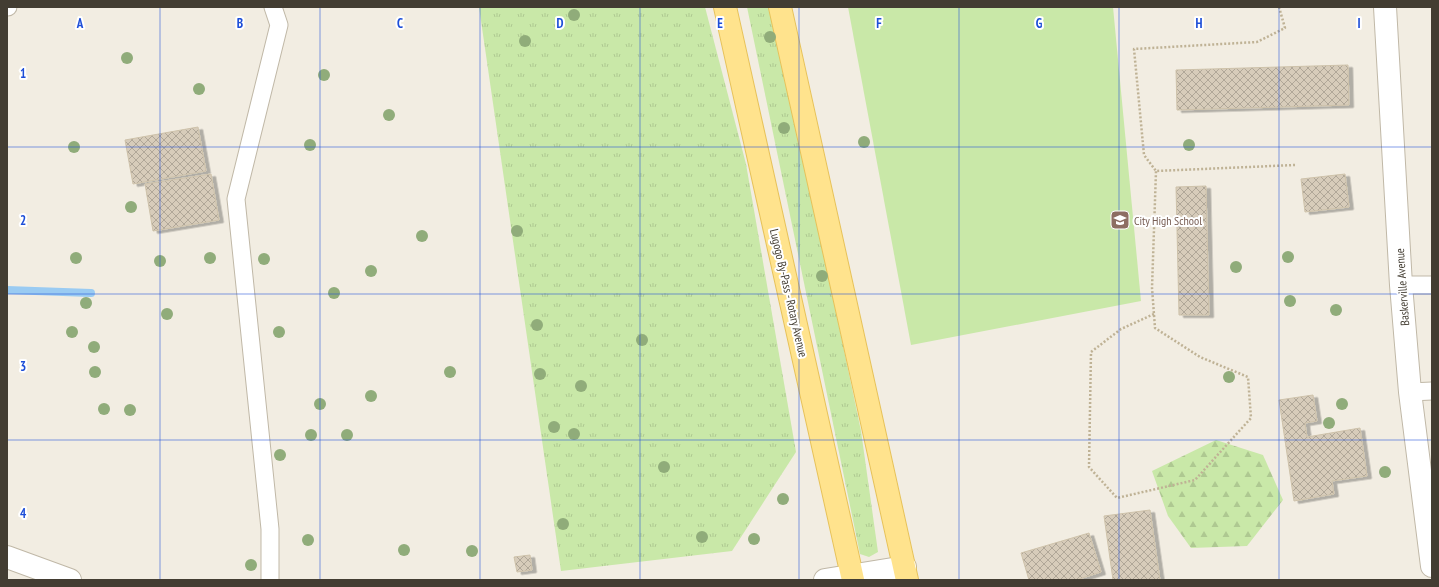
<svg xmlns="http://www.w3.org/2000/svg" width="1439" height="587" font-family="'PT Sans Narrow',sans-serif">
	<style>
		.grass { fill: url(#grass-tufts) }
		.forest { fill: url(#forest-firs) }
		.pitch { fill: #c9e8a8 }
		.lines { fill: none; stroke-linecap: round; stroke-linejoin: round }
		.stream { stroke: #9acbf2; stroke-width: 8 }
		.building { fill: url(#building-cross-hatch); stroke: #cec2aa; filter: url(#shadow) }
		.service-casing { stroke: #c0b8a7; stroke-width: 19 }
		.minor-casing { stroke: #c0b8a7; stroke-width: 24 }
		.tertiary-casing { stroke: #c0b8a7; stroke-width: 24 }
		.primary-casing { stroke: #e7c25a; stroke-width: 24 }
		.path { stroke: #bfb295; stroke-width: 2.5; stroke-dasharray: 2 2; stroke-linecap: butt }
		.service { stroke: #fff; stroke-width: 17 }
		.minor { stroke: #fff; stroke-width: 22 }
		.tertiary { stroke: #fff; stroke-width: 22 }
		.primary { stroke: #ffe38d; stroke-width: 22 }
		.tree { fill: #90ac7a }
		.grid { fill: none; stroke: #1d4ed8; stroke-width: 1; stroke-opacity: 0.55 }
		.labels { text-anchor: middle; dominant-baseline: central; stroke-width: 4; stroke-linejoin: round; paint-order: stroke }
		.education-label { font-size: 12px; fill: #785e54; stroke: #fff; text-anchor: start }
		.street-label { font-size: 12px; fill: #433d32; stroke: #fff }
		.grid-label { font-size: 13px; text-anchor: middle; font-weight: bold; fill: #1d4ed8; stroke: #fff; stroke-width: 4; stroke-linejoin: round; paint-order: stroke }
	</style>
	<defs>
		<pattern id="grass-tufts" width="24" height="20" patternUnits="userSpaceOnUse"><rect width="24" height="20" fill="#c9e8a8"/><path d="M3 7l-1-3M5 7V3M7 7l1-3M15 17l-1-3M17 17v-4M19 17l1-3" fill="none" stroke="#aec891"/></pattern>
		<pattern id="forest-firs" width="22" height="20" patternUnits="userSpaceOnUse"><rect width="22" height="20" fill="#c9e8a8"/><path d="M5 1l3.5 6h-7zM16 11l3.5 6h-7z" fill="#aec891"/></pattern>
		<pattern id="building-cross-hatch" width="8" height="8" patternUnits="userSpaceOnUse"><rect width="8" height="8" fill="#d7ccba"/><path d="M0 0l8 8M0 8l8-8" fill="none" stroke="#b0a798"/></pattern>
		<filter id="shadow"><feDropShadow dx="4.5" dy="2.5" stdDeviation="0" flood-color="#0004"/></filter>
	</defs>
	<rect width="100%" height="100%" fill="#f2ede2"/>
	<g class="grass">
		<path d="M479,7H705L746,164L796,452L732,551L561,571Z"/>
		<path d="M747,7H772L861,431L878,552L869,557L860,554Z"/>
	</g>
	<path class="forest" d="M1216,440L1263,455L1283,500L1247,546L1191,548L1168,516L1152,471Z"/>
	<path class="pitch" d="M848,7H1113L1141,301L911,345Z"/>
	<g class="lines">
		<path class="stream" d="M7,290L91,293"/>
	</g>
	<g class="building">
		<path d="M1348,65L1349,105L1177,110L1176,70Z"/>
		<path d="M198,127L206,171L133,184L125,140Z"/>
		<path d="M211,174L219,220L153,231L145,184Z"/>
		<path d="M1345,174L1349,207L1305,212L1301,179Z"/>
		<path d="M1206,186L1209,315H1179L1176,187Z"/>
		<path d="M1313,395L1317,421L1305,423L1307,437L1360,428L1367,476L1332,481L1334,494L1294,501L1279,400Z"/>
		<path d="M1150,510L1160,580H1113L1104,516Z"/>
		<path d="M1089,533L1101,572L1076,580H1029L1021,553Z"/>
		<path d="M530,555L532,570L517,572L514,557Z"/>
	</g>
	<g class="lines">
		<g class="service-casing">
			<g id="service">
				<path d="M7,7H8"/>
				<path d="M1401,285H1432"/>
				<path d="M1410,392L1432,391"/>
				<path d="M270,580V529L236,199L279,25L273,7"/>
			</g>
		</g>
		<g class="minor-casing">
			<path id="minor" d="M1385,7L1401,285L1410,392L1432,566"/>
		</g>
		<g class="tertiary-casing">
			<g id="tertiary">
				<path d="M7,557L70,580"/>
				<path d="M825,580L905,567"/>
			</g>
		</g>
		<g class="primary-casing">
			<g id="primary">
				<path d="M725,7L853,580"/>
				<path d="M780,7L907,580"/>
			</g>
		</g>
		<g class="path">
			<path d="M1279,7L1285,28L1257,42L1134,49L1144,155L1156,171L1295,165"/>
			<path d="M1154,314L1121,329L1091,352L1089,467L1117,498L1195,480L1251,418L1248,377L1200,357L1155,328L1152,288L1156,171"/>
		</g>
		<use href="#service" class="service"/>
		<use href="#minor" class="minor"/>
		<use href="#tertiary" class="tertiary"/>
		<use href="#primary" class="primary"/>
	</g>
	<g class="tree">
		<circle cx="574" cy="15" r="6"/>
		<circle cx="770" cy="37" r="6"/>
		<circle cx="525" cy="41" r="6"/>
		<circle cx="127" cy="58" r="6"/>
		<circle cx="324" cy="75" r="6"/>
		<circle cx="199" cy="89" r="6"/>
		<circle cx="389" cy="115" r="6"/>
		<circle cx="784" cy="128" r="6"/>
		<circle cx="864" cy="142" r="6"/>
		<circle cx="310" cy="145" r="6"/>
		<circle cx="1189" cy="145" r="6"/>
		<circle cx="74" cy="147" r="6"/>
		<circle cx="131" cy="207" r="6"/>
		<circle cx="517" cy="231" r="6"/>
		<circle cx="422" cy="236" r="6"/>
		<circle cx="1288" cy="257" r="6"/>
		<circle cx="76" cy="258" r="6"/>
		<circle cx="210" cy="258" r="6"/>
		<circle cx="264" cy="259" r="6"/>
		<circle cx="160" cy="261" r="6"/>
		<circle cx="1236" cy="267" r="6"/>
		<circle cx="371" cy="271" r="6"/>
		<circle cx="822" cy="276" r="6"/>
		<circle cx="334" cy="293" r="6"/>
		<circle cx="1290" cy="301" r="6"/>
		<circle cx="86" cy="303" r="6"/>
		<circle cx="1336" cy="310" r="6"/>
		<circle cx="167" cy="314" r="6"/>
		<circle cx="537" cy="325" r="6"/>
		<circle cx="72" cy="332" r="6"/>
		<circle cx="279" cy="332" r="6"/>
		<circle cx="642" cy="340" r="6"/>
		<circle cx="94" cy="347" r="6"/>
		<circle cx="95" cy="372" r="6"/>
		<circle cx="450" cy="372" r="6"/>
		<circle cx="540" cy="374" r="6"/>
		<circle cx="1229" cy="377" r="6"/>
		<circle cx="581" cy="386" r="6"/>
		<circle cx="371" cy="396" r="6"/>
		<circle cx="320" cy="404" r="6"/>
		<circle cx="1342" cy="404" r="6"/>
		<circle cx="104" cy="409" r="6"/>
		<circle cx="130" cy="410" r="6"/>
		<circle cx="1329" cy="423" r="6"/>
		<circle cx="554" cy="427" r="6"/>
		<circle cx="574" cy="434" r="6"/>
		<circle cx="311" cy="435" r="6"/>
		<circle cx="347" cy="435" r="6"/>
		<circle cx="280" cy="455" r="6"/>
		<circle cx="664" cy="467" r="6"/>
		<circle cx="1385" cy="472" r="6"/>
		<circle cx="783" cy="499" r="6"/>
		<circle cx="563" cy="524" r="6"/>
		<circle cx="702" cy="537" r="6"/>
		<circle cx="754" cy="539" r="6"/>
		<circle cx="308" cy="540" r="6"/>
		<circle cx="404" cy="550" r="6"/>
		<circle cx="472" cy="551" r="6"/>
		<circle cx="251" cy="565" r="6"/>
	</g>
	<path class="grid" d="M160,7V580M320,7V580M480,7V580M640,7V580M799,7V580M959,7V580M1119,7V580M1279,7V580M7,147H1432M7,294H1432M7,440H1432"/>
	<defs>
		<g id="school-square" transform="scale(1)"><rect x="-9" y="-9" width="18" height="18" rx="4" fill="#8d6e63" stroke="#fff"/><path d="M0-5L7-2L0 1L-7-2ZM-4 1L0 2.5L4 1V4Q0 6-4 4Z" fill="#fff"/></g>
	</defs>
	<g fill-rule="evenodd">
		<use href="#school-square" x="1120" y="220"/>
	</g>
	<g class="labels">
		<g class="education-label">
			<text x="1134" y="220">City High School</text>
		</g>
		<g class="street-label">
			<text transform="translate(1402 287) rotate(-94)">Baskerville Avenue</text>
			<text transform="translate(789 293) rotate(77)">Lugogo By-Pass - Rotary Avenue</text>
		</g>
	</g>
	<g class="grid-label">
		<text x="80" y="28">A</text>
		<text x="240" y="28">B</text>
		<text x="400" y="28">C</text>
		<text x="560" y="28">D</text>
		<text x="720" y="28">E</text>
		<text x="879" y="28">F</text>
		<text x="1039" y="28">G</text>
		<text x="1199" y="28">H</text>
		<text x="1359" y="28">I</text>
		<text x="23" y="78">1</text>
		<text x="23" y="225">2</text>
		<text x="23" y="371">3</text>
		<text x="23" y="518">4</text>
	</g>
	<rect width="1439" height="587" fill="none" stroke="#433d32" stroke-width="16"/>
</svg>
